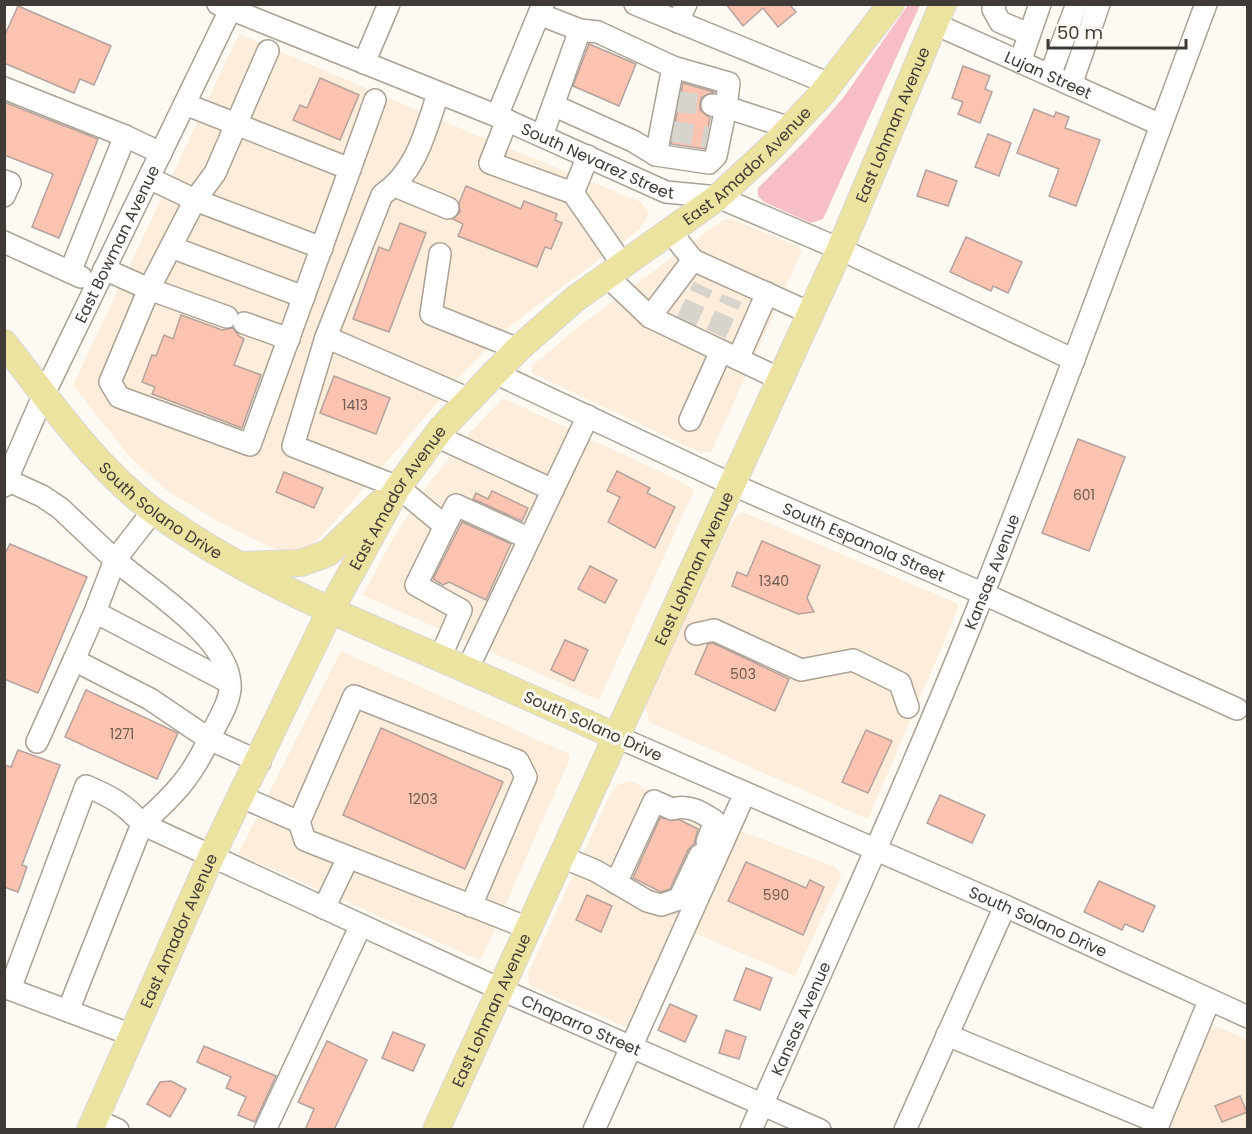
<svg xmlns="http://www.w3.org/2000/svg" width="1252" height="1134" font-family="Poppins,sans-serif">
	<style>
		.built { fill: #feedda }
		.green { fill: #f8bec7 }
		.building { fill: #fcc3b0; stroke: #b3a29d; stroke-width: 1.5 }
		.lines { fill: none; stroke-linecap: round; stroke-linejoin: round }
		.minor-tunnel { stroke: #d7d3cd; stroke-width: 21; stroke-dasharray: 21 10; stroke-linecap: butt }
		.minor-casing { stroke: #aba195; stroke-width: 24 }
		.major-casing { stroke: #d9d8d7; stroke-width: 28 }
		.minor { stroke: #fff; stroke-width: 21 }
		.major { stroke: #ece3a1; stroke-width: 26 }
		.labels { text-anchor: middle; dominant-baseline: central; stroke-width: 6; stroke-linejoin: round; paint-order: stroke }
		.number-label { font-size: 14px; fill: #6e5c54 }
		.street-label { font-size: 16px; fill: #3f3a35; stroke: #fdf9f3 }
	</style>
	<rect width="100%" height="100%" fill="#fdf9f3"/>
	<g class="built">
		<path d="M239,34L495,143L641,202L649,213L641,228L511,325L460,376L338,518L314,543L291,553L270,547L219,522L169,492L129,456L73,385Z"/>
		<path d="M732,219L797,246L802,251L712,451L701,453L532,373V366L577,328L716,225L724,220Z"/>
		<path d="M503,398L680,481L694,490L599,700L363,595L392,540L430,482L466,437Z"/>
		<path d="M739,513H745L958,604V609L868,819L649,722L646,705L729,526Z"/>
		<path d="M341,651L569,754L570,758L483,956L479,960L238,854Z"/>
		<path d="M631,781L721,823L629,1028L537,989L530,985L528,974L610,795L617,785Z"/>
		<path d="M736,829L835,867L840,872L841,876L795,976L690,931Z"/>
		<path d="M1219,1027L1247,1040V1129L1177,1130L1168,1126L1211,1028Z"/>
	</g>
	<path class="green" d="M908,5H920L823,219L811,223L764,202L758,196V188L808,138L843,98Z"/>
	<g class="building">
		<path d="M726,4H789L796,12L778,27L763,8L743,26Z"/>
		<path d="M18,6L111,46L94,85L80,79L74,93L4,63V37Z"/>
		<path d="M589,44L636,64L619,106L573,86Z"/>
		<path d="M963,66L990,76L985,89L992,92L980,123L958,114L963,102L952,98Z"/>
		<path d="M320,78L359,95L340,140L293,120L300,105L307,108Z"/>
		<path d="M683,83L714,92L702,97L700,103V110L710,118L704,149L671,144Z"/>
		<path d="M4,102L98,139L59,238L32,227L53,174L4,155Z"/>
		<path d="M1034,109L1054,117L1056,112L1069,117L1065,128L1100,140L1076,206L1049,196L1059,169L1017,153Z"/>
		<path d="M988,134L1011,143L999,176L975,167Z"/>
		<path d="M926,170L957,181L948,206L917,196Z"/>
		<path d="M466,186L521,209L524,201L557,214L555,220L562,223L551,249L545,247L537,267L458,236L463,224L453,219L460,212L459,203Z"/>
		<path d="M400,223L426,233L389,332L353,319L379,247L389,251Z"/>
		<path d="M966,237L1022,262L1008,293L993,286L991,291L950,272Z"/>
		<path d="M181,315L222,330L233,328L239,336L244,339L234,365L261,375L242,428L152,394L155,387L142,382L152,355L156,356L164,335L173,339Z"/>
		<path d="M334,376L390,398L376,434L320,413Z"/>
		<path d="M1078,439L1125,457L1089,551L1042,533Z"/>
		<path d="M617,471L650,488L647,493L675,507L655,548L608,522L620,497L607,491Z"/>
		<path d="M284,472L323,488L314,508L276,492Z"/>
		<path d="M492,491L528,508L522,521L473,499L476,493L488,499Z"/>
		<path d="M462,522L511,544L486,600L449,582L443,585L433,579Z"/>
		<path d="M762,541L820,566L807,598L814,612L798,614L732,586L737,572L747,576Z"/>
		<path d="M10,544L87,577L38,693L4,679V556Z"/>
		<path d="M590,566L617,580L605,603L578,589Z"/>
		<path d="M565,640L588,650L574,681L551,670Z"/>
		<path d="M713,643L789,679L775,711L695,674L708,644Z"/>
		<path d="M86,690L178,733L157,779L65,737Z"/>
		<path d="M381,728L503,782L465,869L343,815Z"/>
		<path d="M866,730L892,741L868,793L842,782Z"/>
		<path d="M18,750L60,765L22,865L27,867L18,892L4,887V765L11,767Z"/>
		<path d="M940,795L985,815L972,843L927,823Z"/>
		<path d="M660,818L680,820L698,829L694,844L688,850L670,889L661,892L633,878Z"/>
		<path d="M746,862L806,888L810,880L824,887L803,935L728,901Z"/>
		<path d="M1099,881L1155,906L1143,932L1125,924L1122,930L1084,912Z"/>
		<path d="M587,895L612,906L601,932L576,920Z"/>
		<path d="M746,968L772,978L760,1010L734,1000Z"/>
		<path d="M670,1004L697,1016L685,1042L658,1030Z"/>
		<path d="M726,1030L746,1037L739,1059L719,1053Z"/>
		<path d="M393,1032L425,1045L413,1071L382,1058Z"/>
		<path d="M327,1041L367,1060L334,1130H305L314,1109L298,1102Z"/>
		<path d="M204,1046L276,1076L255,1122L238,1115L246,1097L226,1088L231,1077L197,1062Z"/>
		<path d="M171,1081L186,1089L170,1117L147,1104L160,1082Z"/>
		<path d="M1240,1096L1247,1112L1222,1122L1215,1106Z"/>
	</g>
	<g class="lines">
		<g class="minor-tunnel">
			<path d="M676,102L712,105"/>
			<path d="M672,131L707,137"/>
			<path d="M686,322L703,286"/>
			<path d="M716,334L732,298"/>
		</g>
		<g class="minor-casing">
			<g id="minor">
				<path id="s1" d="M218,4L497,116L666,192L718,197L840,249L1074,360"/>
				<path d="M635,4L830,84"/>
				<path d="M995,4L993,9L1000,22L1029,34"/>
				<path d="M539,14L580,30L598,32L673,67"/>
				<path d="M678,22L686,4"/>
				<path id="s2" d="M935,24L1161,125"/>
				<path d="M1020,62L1040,4"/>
				<path d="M364,63L389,4"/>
				<path d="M1050,75L1077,4"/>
				<path d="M1071,85L1099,4"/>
				<path d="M4,88L125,136"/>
				<path d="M185,104L350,169"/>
				<path d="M555,106L633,141L656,155L709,163L716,156L726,107L790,128"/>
				<path d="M497,116L543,4"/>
				<path d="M507,120L490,163L573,193L623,265"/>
				<path d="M542,136L580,30"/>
				<path d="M656,155L673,67L729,83L726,107L712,105"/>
				<path d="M149,178L195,200L322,248"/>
				<path d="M4,181L10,183L4,196"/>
				<path d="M395,186L448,208"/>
				<path d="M573,193L588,156"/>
				<path d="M670,231L693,260L810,313"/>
				<path d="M4,242L81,277"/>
				<path d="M171,247L304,297"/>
				<path d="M440,254L431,314L518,349"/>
				<path d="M104,269L149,289L110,382L119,397L250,445L375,100"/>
				<path d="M70,272L125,136L161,153"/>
				<path d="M607,276L650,317L780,379"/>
				<path d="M227,317L149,289L195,200L215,173L268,51"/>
				<path d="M650,317L693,260"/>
				<path d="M244,323L289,339"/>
				<path d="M326,337L382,195C417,171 425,132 438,94"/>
				<path d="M738,359L767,293"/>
				<path id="s3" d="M493,372L731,484L984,594L1237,709"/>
				<path d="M690,420L721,351"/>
				<path d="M436,436L553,490"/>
				<path d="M7,480L42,496L60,508L115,560L153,511"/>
				<path id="s4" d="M4,486L44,394L233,4"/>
				<path d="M445,526L456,505L528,538"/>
				<path d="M95,612L115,560C148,588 227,637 230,683C232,701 216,723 209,739L150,699L74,660L95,612L230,683"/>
				<path d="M696,634L714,630L801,670L853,660L900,683L908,707"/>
				<path d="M440,658L461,610L416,585L445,526L398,487L293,446L326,337L469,399"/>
				<path d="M467,670L588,416"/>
				<path id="s5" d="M615,736L1005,906L1248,1017"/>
				<path d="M37,742L74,660"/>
				<path d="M242,797L299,822L305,840L528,928"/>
				<path d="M299,822L354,696L518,761L526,777L471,906"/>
				<path d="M560,856L596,871L647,901L661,905L679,899L700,855"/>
				<path d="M616,883L654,801L672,809C689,804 701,812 715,821L707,842"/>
				<path d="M324,908L348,858"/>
				<path d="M4,987L132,1035"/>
				<path d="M10,989L86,786C110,796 125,804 142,824C173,796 192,777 209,739L260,762"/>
				<path id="s6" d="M68,1011L142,824L502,990L820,1130"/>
				<path d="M947,1035L1159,1123"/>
				<path d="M94,1119L118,1130"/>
				<path d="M265,1130L361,925"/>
				<path d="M594,1130L745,793"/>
				<path id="s7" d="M751,1130C830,951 912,774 984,592C1061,398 1133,201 1206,4"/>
				<path d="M905,1130L1005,906"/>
				<path d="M1156,1130L1209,1001"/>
			</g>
		</g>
		<g class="major-casing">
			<g id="major">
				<path id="s8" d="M4,343C50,401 95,468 155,512C238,572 330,611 424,651C488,679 552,707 615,736"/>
				<path d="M241,565L301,563L328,553L380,503"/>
				<path id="s9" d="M90,1130L211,857L330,611L398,487L441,429L518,349L575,299L718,197L771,148L822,94L891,4"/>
				<path id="s10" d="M436,1130L840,249L943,4"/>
			</g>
		</g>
		<use href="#minor" class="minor"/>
		<use href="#major" class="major"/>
	</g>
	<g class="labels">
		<g class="number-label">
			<text x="355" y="405">1413</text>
			<text x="1084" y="495">601</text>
			<text x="774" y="581">1340</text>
			<text x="743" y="674">503</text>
			<text x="122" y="734">1271</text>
			<text x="423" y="799">1203</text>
			<text x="776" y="895">590</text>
		</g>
		<g class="street-label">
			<text stroke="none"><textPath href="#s2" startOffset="124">Lujan Street</textPath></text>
			<text stroke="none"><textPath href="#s10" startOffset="1104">East Lohman Avenue</textPath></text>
			<text stroke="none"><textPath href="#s1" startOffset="411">South Nevarez Street</textPath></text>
			<text stroke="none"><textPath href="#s9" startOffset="1190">East Amador Avenue</textPath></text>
			<text stroke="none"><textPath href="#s4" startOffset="267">East Bowman Avenue</textPath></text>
			<text stroke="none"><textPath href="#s9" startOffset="704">East Amador Avenue</textPath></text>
			<text stroke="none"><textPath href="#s8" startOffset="231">South Solano Drive</textPath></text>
			<text stroke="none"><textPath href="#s3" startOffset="408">South Espanola Street</textPath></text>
			<text stroke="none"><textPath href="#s10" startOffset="618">East Lohman Avenue</textPath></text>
			<text stroke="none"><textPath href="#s7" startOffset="608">Kansas Avenue</textPath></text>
			<text transform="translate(593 726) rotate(24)">South Solano Drive</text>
			<text stroke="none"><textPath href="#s5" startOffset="462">South Solano Drive</textPath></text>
			<text stroke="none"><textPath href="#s9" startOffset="218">East Amador Avenue</textPath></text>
			<text stroke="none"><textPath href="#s10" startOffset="132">East Lohman Avenue</textPath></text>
			<text stroke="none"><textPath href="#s7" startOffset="122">Kansas Avenue</textPath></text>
			<text stroke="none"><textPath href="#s6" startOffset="684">Chaparro Street</textPath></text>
		</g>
	</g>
	<rect width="1252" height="1134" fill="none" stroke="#3f3a35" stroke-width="12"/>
	<path d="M1048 39v9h138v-9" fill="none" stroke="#3f3a35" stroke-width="3"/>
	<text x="1057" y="39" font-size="18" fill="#3f3a35" stroke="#fdf9f3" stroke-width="4.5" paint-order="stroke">50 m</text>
</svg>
